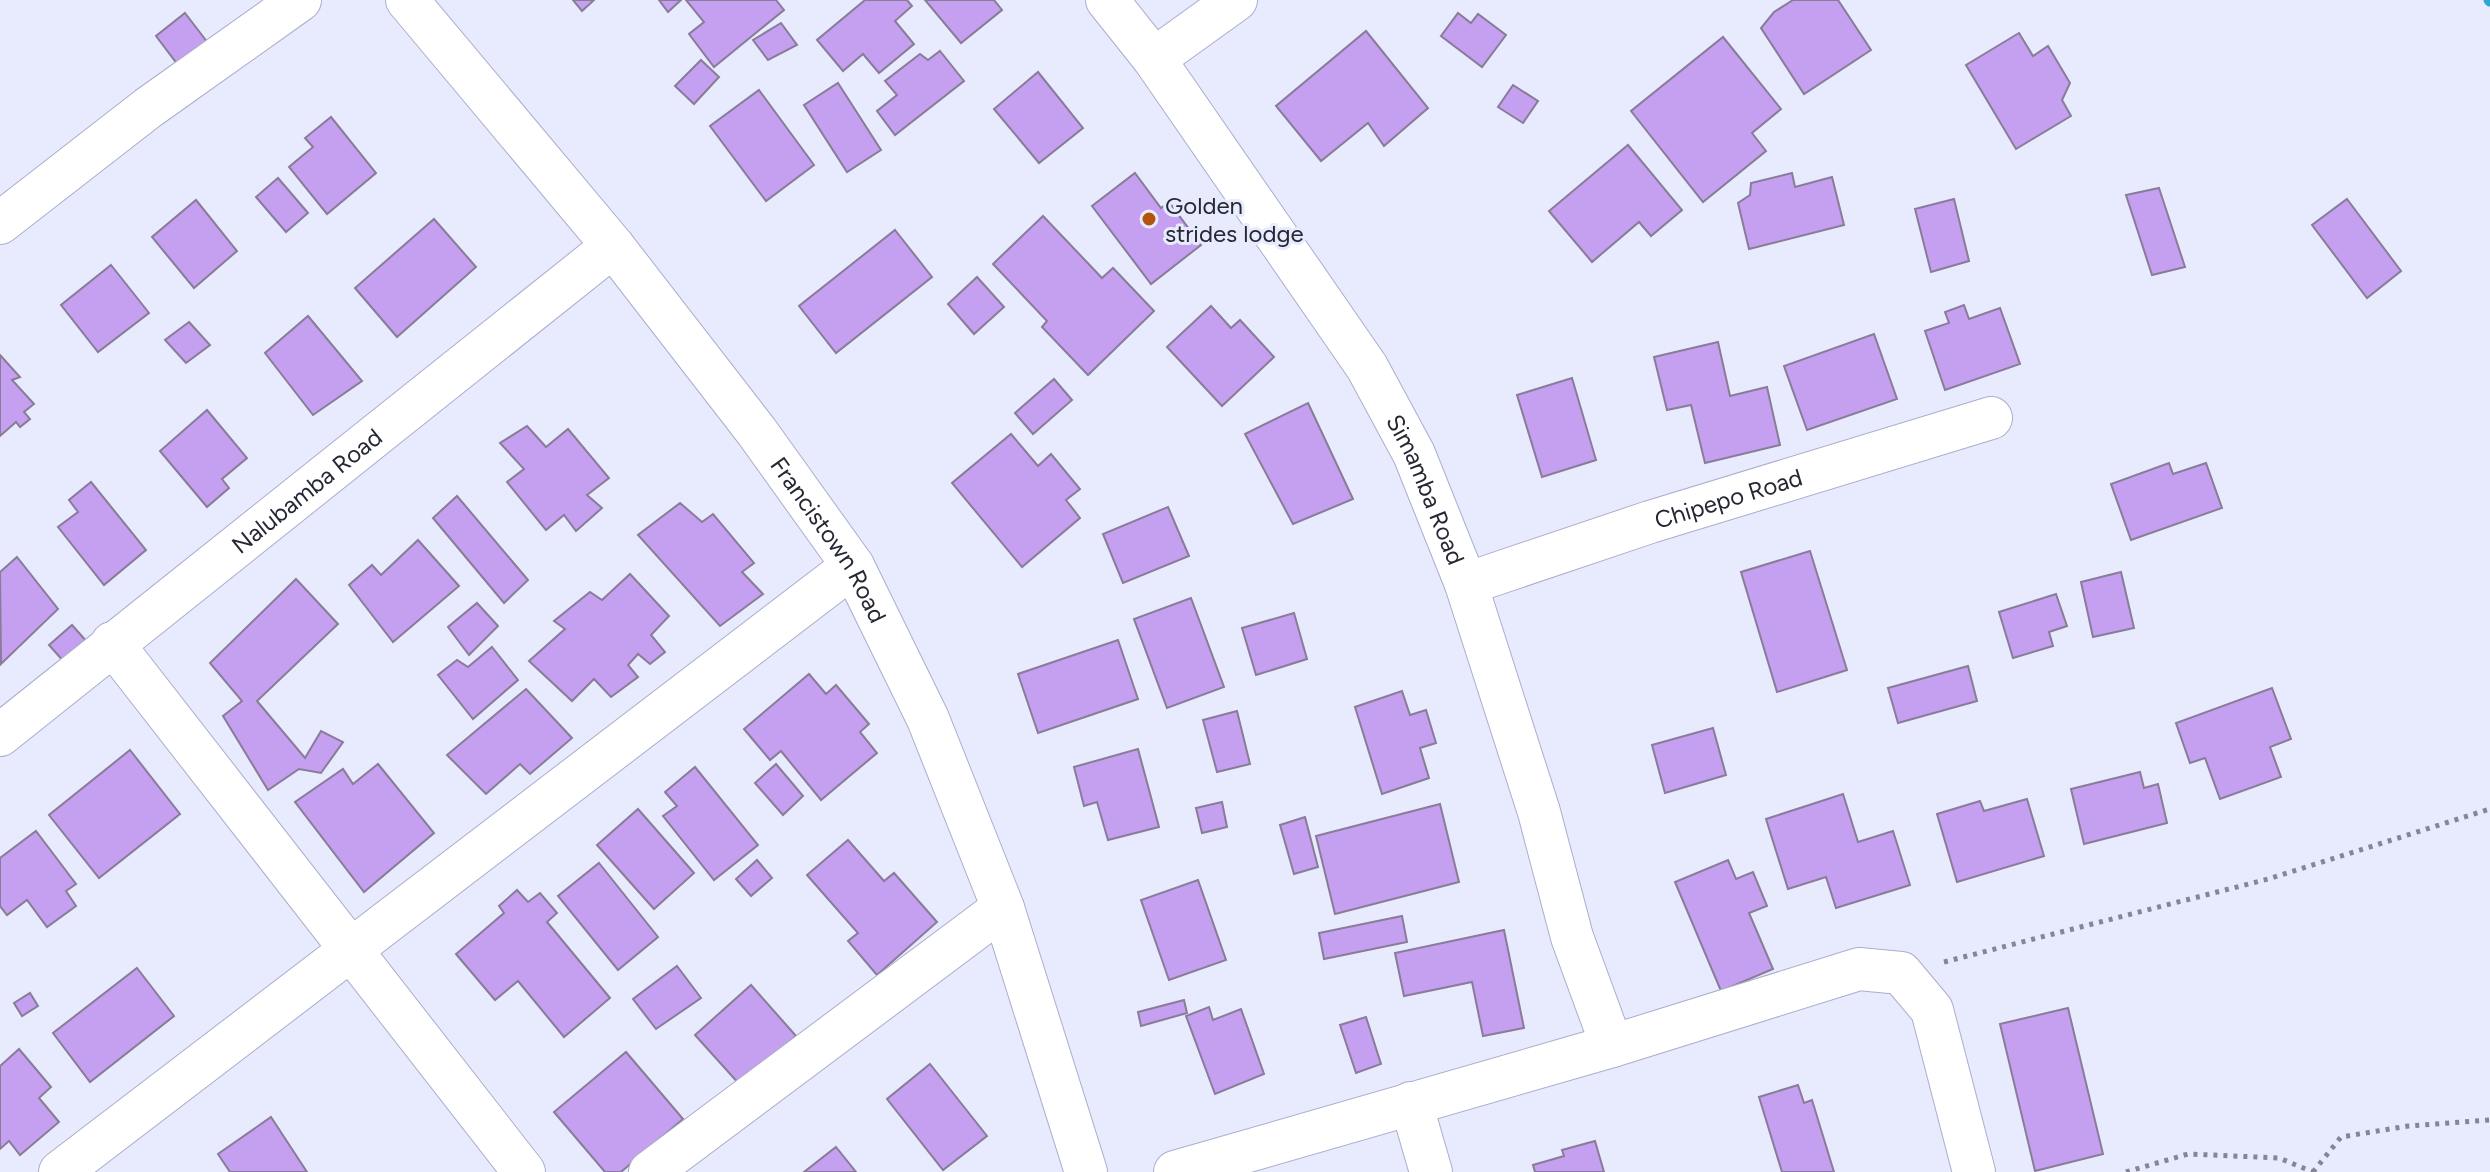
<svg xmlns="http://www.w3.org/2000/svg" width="2490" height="1172" font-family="Figtree,sans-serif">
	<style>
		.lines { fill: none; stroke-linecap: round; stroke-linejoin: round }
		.stream { stroke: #2da6d1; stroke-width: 11 }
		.building { fill: #c59ff0; stroke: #887c98; stroke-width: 2 }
		.minor-casing { stroke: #aaaecc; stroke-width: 44 }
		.path { stroke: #848696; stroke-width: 5; stroke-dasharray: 4 6; stroke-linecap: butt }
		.minor { stroke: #fff; stroke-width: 42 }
		.poi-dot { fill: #b3530d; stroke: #e8eafe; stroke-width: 3 }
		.labels { text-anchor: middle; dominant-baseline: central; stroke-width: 6; stroke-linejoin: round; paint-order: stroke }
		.poi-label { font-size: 24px; fill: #252733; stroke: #e8eafe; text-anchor: start }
		.street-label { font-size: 24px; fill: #252733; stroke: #e8eafe }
	</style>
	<rect width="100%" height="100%" fill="#e8eafe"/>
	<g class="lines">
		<path class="stream" d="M2489,0L2490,1"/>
	</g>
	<g class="building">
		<path d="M573,0H594L582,11Z"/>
		<path d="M659,0H681L668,12Z"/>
		<path d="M686,0H776L784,10L714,67L689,34L704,22Z"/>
		<path d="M865,0H907L912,6L895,21L914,44L879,73L863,54L843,71L817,40Z"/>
		<path d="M925,0H994L1002,10L961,43Z"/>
		<path d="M1793,0H1838L1871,50L1804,94L1761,28L1774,12Z"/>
		<path d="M185,13L208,43L178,65L156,36Z"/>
		<path d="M1458,13L1471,23L1478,14L1506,35L1482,67L1441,36Z"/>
		<path d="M781,23L797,45L768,60L753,40Z"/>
		<path d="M1366,31L1428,108L1384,146L1368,123L1321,161L1276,106Z"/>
		<path d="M2019,33L2033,56L2048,46L2070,83L2062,100L2071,116L2016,149L1966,65Z"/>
		<path d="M1723,37L1781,109L1752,133L1766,151L1703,202L1631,111Z"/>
		<path d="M940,51L964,81L895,135L877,111L897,95L885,81L920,54L928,60Z"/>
		<path d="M701,60L719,77L694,104L675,86Z"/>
		<path d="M1038,72L1083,128L1039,163L994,109Z"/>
		<path d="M838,83L881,150L847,172L804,105Z"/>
		<path d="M1513,85L1538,101L1523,123L1498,107Z"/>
		<path d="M759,90L814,165L766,201L710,126Z"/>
		<path d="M331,117L376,173L327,214L289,167L313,147L305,138Z"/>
		<path d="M1628,145L1682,210L1651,236L1639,222L1592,262L1549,211Z"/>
		<path d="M1135,173L1161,208L1169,202L1201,245L1151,284L1092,206Z"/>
		<path d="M1792,173L1795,187L1832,177L1844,225L1749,249L1738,203L1750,195L1751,183Z"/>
		<path d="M278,178L308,213L286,232L256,197Z"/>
		<path d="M2159,188L2185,267L2152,275L2126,195Z"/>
		<path d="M1954,199L1969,261L1931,272L1915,209Z"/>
		<path d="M2347,199L2401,271L2367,298L2312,225Z"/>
		<path d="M196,200L237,251L194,288L152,237Z"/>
		<path d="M1043,216L1102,278L1113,268L1154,311L1088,375L1042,327L1047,321L993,264Z"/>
		<path d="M434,219L476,267L397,337L355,288Z"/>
		<path d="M895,230L932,277L836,353L799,306Z"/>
		<path d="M111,265L149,313L98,352L61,305Z"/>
		<path d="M977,277L1004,307L974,334L948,304Z"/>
		<path d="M1964,305L1969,319L2000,308L2020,364L1945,390L1925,331L1949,323L1945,312Z"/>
		<path d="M1211,306L1231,328L1240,320L1274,357L1222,406L1167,347Z"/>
		<path d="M308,316L362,381L313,415L265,353Z"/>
		<path d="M189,322L210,345L186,363L165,340Z"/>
		<path d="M1874,334L1897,399L1807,430L1784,366Z"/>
		<path d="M1718,342L1730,396L1767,387L1780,445L1705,463L1691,405L1667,410L1654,357Z"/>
		<path d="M0,355L20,377L12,380L34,404L24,412L30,419L20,427L16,422L0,436Z"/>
		<path d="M1572,378L1596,460L1542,477L1517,395Z"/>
		<path d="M1054,379L1072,400L1033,434L1015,413Z"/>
		<path d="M1308,403L1353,499L1293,524L1245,434Z"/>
		<path d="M207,410L247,458L222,479L229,488L207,507L160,451Z"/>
		<path d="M527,426L546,447L568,429L609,478L587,495L602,508L576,531L564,515L546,530L507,482L524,469L500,443Z"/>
		<path d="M1011,434L1038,466L1051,454L1080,489L1066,500L1080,518L1022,567L952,483Z"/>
		<path d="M2169,463L2173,474L2206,463L2222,508L2131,540L2111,484Z"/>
		<path d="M91,482L146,550L104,585L58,527L78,512L69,500Z"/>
		<path d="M457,496L528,580L504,603L433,518Z"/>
		<path d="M680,503L702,522L713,514L754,563L742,572L763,594L720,626L638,535Z"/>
		<path d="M1168,507L1189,556L1123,583L1103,534Z"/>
		<path d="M418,540L459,586L393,642L349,585L372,565L381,575Z"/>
		<path d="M1810,551L1847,670L1777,692L1741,572Z"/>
		<path d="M17,557L58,609L1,664L0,572Z"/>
		<path d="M2121,572L2134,628L2093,637L2081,582Z"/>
		<path d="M630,574L669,616L651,635L665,652L650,664L638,654L628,665L638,677L611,697L594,679L572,701L529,661L565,629L554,621L590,592L602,600Z"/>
		<path d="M296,579L338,624L257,701L305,758L321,731L343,742L321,773L299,769L268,790L223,716L242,701L210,663Z"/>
		<path d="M2056,594L2067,626L2049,632L2053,646L2013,658L1999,612Z"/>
		<path d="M1191,598L1224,687L1167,708L1134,619Z"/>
		<path d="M477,603L498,626L469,655L448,627Z"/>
		<path d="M1294,613L1307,659L1256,675L1242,628Z"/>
		<path d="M72,625L88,643L66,664L49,645Z"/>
		<path d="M1118,640L1138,699L1038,733L1018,674Z"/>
		<path d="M492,647L518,680L473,719L438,675L457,660L468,667Z"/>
		<path d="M1968,666L1977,701L1898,723L1888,688Z"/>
		<path d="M809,674L826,694L836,685L869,724L860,732L877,753L821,800L781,751L770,760L744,729Z"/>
		<path d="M2272,688L2291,739L2270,747L2281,777L2220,799L2205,758L2190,763L2176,723Z"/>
		<path d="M526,689L572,738L530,774L520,764L486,794L447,755Z"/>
		<path d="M1402,691L1410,715L1426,710L1436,743L1420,748L1429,778L1382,794L1355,707Z"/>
		<path d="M1237,711L1250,764L1217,772L1203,720Z"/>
		<path d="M1713,728L1726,775L1665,793L1652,745Z"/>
		<path d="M1138,749L1159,827L1108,840L1097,802L1084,806L1074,767Z"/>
		<path d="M130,750L180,814L99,878L49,815Z"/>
		<path d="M378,764L434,833L364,892L295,802L343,769L353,784Z"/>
		<path d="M776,764L803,796L783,815L755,783Z"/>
		<path d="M695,767L758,845L714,880L663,816L677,806L665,792Z"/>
		<path d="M2140,772L2144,788L2158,784L2167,823L2084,844L2071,789Z"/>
		<path d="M1843,794L1858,842L1893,831L1910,885L1836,908L1826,877L1788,889L1766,819Z"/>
		<path d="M2027,799L2044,856L1957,882L1937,814L1980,801L1984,811Z"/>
		<path d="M1222,802L1227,827L1202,833L1196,808Z"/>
		<path d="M1440,804L1459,882L1335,914L1316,836Z"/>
		<path d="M638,809L694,873L654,909L597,845Z"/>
		<path d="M1305,817L1318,867L1294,874L1280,825Z"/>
		<path d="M36,831L76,884L66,891L76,906L47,927L27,900L7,915L0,906V858Z"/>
		<path d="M848,840L884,881L894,873L937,922L877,975L848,941L858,933L807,875Z"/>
		<path d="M757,860L772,878L751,896L736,879Z"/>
		<path d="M1728,860L1736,879L1753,872L1767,906L1749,913L1773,969L1721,991L1675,882Z"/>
		<path d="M599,863L658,937L618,970L558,896Z"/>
		<path d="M1198,880L1226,960L1169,980L1141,900Z"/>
		<path d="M517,890L528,902L540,893L557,913L547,922L610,998L564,1037L518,981L495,1000L456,954L504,913L499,906Z"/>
		<path d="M1402,916L1407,942L1324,959L1319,933Z"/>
		<path d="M1504,930L1524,1028L1483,1036L1472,982L1404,996L1395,953Z"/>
		<path d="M677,966L701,998L656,1029L633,999Z"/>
		<path d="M137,968L174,1016L90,1082L53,1033Z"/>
		<path d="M751,985L796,1036L741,1086L695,1035Z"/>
		<path d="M30,993L38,1006L22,1016L14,1003Z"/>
		<path d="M1184,1000L1187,1013L1141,1026L1138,1012Z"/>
		<path d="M1209,1007L1213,1020L1241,1009L1264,1074L1215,1094L1186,1016Z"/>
		<path d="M2068,1008L2103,1154L2035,1171L2000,1024Z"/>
		<path d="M1366,1017L1381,1064L1356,1073L1340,1025Z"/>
		<path d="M19,1049L51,1087L39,1098L59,1122L20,1155L9,1141L0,1149V1066Z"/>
		<path d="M626,1052L683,1119L621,1172H605L554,1112Z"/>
		<path d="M930,1064L987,1136L943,1170L887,1099Z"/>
		<path d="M1798,1085L1804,1103L1812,1100L1834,1172H1782L1759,1097Z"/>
		<path d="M271,1117L307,1172H230L218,1154Z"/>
		<path d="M1595,1141L1604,1172H1535L1533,1165L1564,1156L1562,1150Z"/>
		<path d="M836,1147L856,1172H804Z"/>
	</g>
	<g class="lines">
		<g class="minor-casing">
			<g id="minor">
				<path id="s1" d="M407,0L613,246L757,432L853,566L928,719L1003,908L1086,1172"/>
				<path id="s2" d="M1107,0L1154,59L1367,367L1414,454L1466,584L1539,812L1572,937L1612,1046"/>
				<path d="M1154,59L1236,0"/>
				<path d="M0,223L148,108L300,0"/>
				<path id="s3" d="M1466,584L1650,522L1991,418"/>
				<path d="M112,643L524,1172"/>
				<path id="s4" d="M0,735L613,246"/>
				<path d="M1411,1103L1431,1172"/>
				<path d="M60,1172L853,566"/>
				<path d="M650,1172L1003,908"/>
				<path d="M1175,1172L1612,1046L1859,969L1901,973L1932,1010L1974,1172"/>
			</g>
		</g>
		<g class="path">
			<path d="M1944,962L2268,879L2490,809"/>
			<path d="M2126,1172L2188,1154L2279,1158L2313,1172"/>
			<path d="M2313,1172L2341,1137L2408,1126L2490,1120"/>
		</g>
		<use href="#minor" class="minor"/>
	</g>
	<circle class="poi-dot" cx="1149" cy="219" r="8"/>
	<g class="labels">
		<g class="poi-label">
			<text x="1165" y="205">Golden<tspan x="1165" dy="28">strides lodge</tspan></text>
		</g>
		<g class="street-label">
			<text stroke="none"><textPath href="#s4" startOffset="392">Nalubamba Road</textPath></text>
			<text stroke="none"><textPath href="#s2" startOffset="586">Simamba Road</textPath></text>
			<text stroke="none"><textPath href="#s3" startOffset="276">Chipepo Road</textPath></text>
			<text stroke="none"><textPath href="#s1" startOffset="686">Francistown Road</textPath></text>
		</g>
	</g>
</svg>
